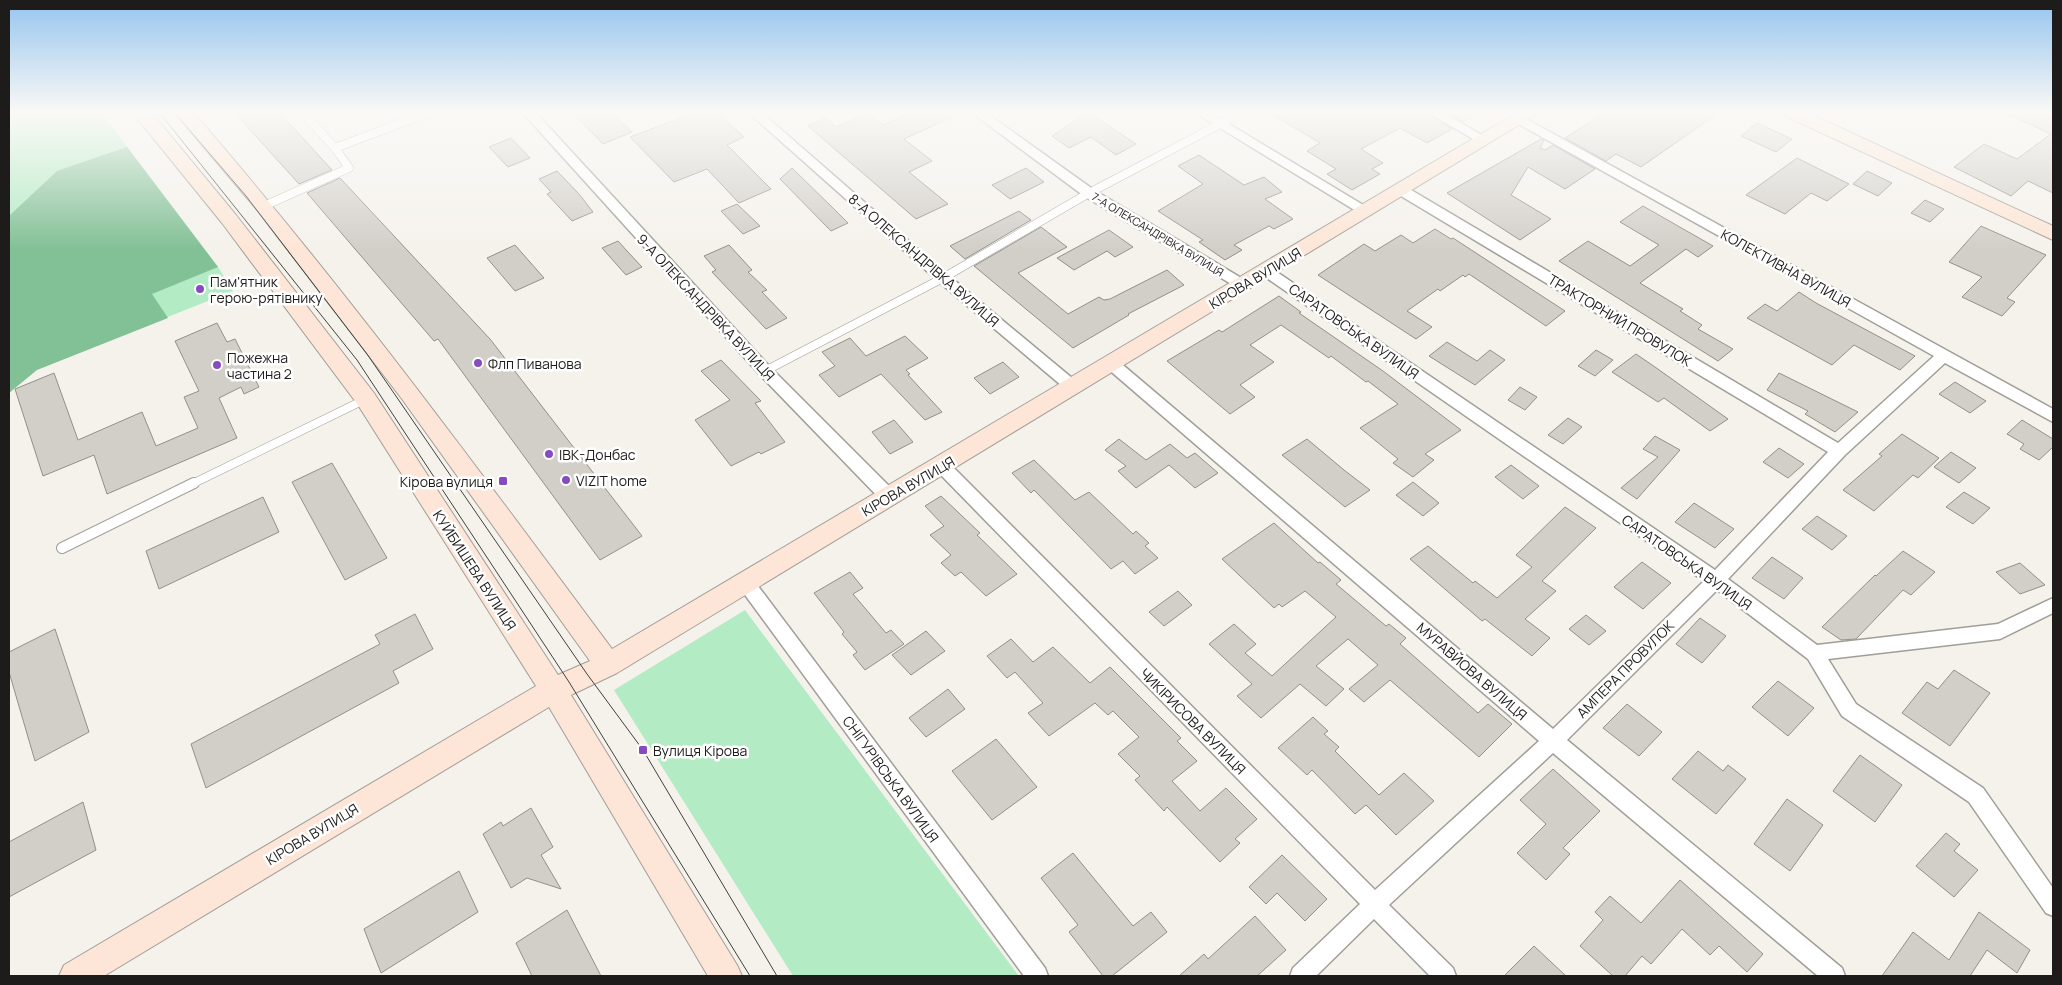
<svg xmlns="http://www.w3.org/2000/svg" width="2062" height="985" font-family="Manrope,sans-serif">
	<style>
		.green { fill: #b3ebc4 }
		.forest { fill: #82c096 }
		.building { fill: #d2cfc9; stroke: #93908a }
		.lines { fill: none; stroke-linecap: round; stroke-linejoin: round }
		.lane-far1-casing { stroke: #a19e98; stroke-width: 9 }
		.lane-casing { stroke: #a19e98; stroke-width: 12 }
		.street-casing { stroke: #a19e98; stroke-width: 3 }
		.secondary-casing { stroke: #a19e98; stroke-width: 2 }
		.lane-far1 { stroke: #fff; stroke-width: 8 }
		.lane { stroke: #fff; stroke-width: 10 }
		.street { fill: #fff; fill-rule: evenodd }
		.secondary { fill: #fde6d7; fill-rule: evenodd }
		.tram { stroke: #42413e; stroke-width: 1 }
		.poi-dot { fill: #874bc1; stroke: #fff; stroke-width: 2 }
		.labels { text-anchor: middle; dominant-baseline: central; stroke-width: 5; stroke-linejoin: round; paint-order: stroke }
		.far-street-label { font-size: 11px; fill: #1d1c1a; stroke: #fff }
		.street-label { font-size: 14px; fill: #1d1c1a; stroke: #fff }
		.poi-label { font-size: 14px; fill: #1d1c1a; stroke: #fff; text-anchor: start }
	</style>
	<rect width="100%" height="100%" fill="#f5f2ec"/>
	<g class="green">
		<path d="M9,112H33L38,118L52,112H101L218,267L233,291L37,369L9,393Z"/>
		<path d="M745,610L1019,976H793L614,690Z"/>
	</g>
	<path class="forest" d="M127,147L218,267L152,294L168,318L37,370L9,393V216L57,171Z"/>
	<g class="building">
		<path d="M234,112H279L332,170L299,184Z"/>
		<path d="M572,112H611L632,132L603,144Z"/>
		<path d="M697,112H717L744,137L727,145L771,189L739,203L707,169L674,182L630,137Z"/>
		<path d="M913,112H963L904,139L932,161L909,172L948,204L916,219L808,126L826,118L836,127L868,113L883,125Z"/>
		<path d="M1088,112L1136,144L1116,155L1091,137L1069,148L1052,136Z"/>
		<path d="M1268,112H1425L1452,129L1427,143L1400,128L1361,149L1383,163L1372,169L1380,174L1352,190L1327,174L1336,169L1307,151L1320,143Z"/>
		<path d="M1446,112H1479L1463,122Z"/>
		<path d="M1606,112H1720L1641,167L1616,154L1606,161L1565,138Z"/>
		<path d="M2003,112H2053V193L2028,181L2011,196L1954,167L1984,144L2017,159L2051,134Z"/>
		<path d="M1757,123L1792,139L1776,152L1741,136Z"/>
		<path d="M511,138L530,158L508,167L489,147Z"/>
		<path d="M1541,139L1544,140L1540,148L1545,150L1553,145L1595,169L1565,189L1528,167L1511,195L1551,219L1520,240L1447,193Z"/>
		<path d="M1199,155L1244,185L1264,177L1282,192L1265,199L1293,219L1274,229L1269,226L1234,245L1242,250L1225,260L1199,242L1203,240L1158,211L1203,184L1178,166Z"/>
		<path d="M1797,158L1849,184L1827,201L1811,193L1785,214L1746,195Z"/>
		<path d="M792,168L834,209L848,223L831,231L780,179Z"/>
		<path d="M1026,168L1044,182L1010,199L992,185Z"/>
		<path d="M557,171L579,194L593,212L572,221L547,194L551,192L539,179Z"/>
		<path d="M1867,171L1892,183L1878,196L1853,184Z"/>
		<path d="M340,178L490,339L642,536L600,560L438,339L434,341L307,193Z"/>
		<path d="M1925,200L1944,209L1930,222L1911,213Z"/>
		<path d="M737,204L760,226L743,234L721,211Z"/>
		<path d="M1643,206L1713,246L1698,257L1686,249L1640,283L1683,309L1680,311L1702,325L1698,329L1733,349L1718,361L1559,261L1588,241L1630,266L1659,245L1620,222Z"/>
		<path d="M1019,211L1031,220L965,259L950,246Z"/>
		<path d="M1981,226L2046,255L2007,298L2015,302L2002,316L1962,297L1982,277L1949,262Z"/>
		<path d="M1041,227L1067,247L1018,273L1068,314L1099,297L1104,300L1110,299L1167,270L1184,285L1128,314L1129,315L1073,348L974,266Z"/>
		<path d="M1435,229L1451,239L1453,238L1565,311L1546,326L1469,274L1465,277L1463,275L1440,291L1438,289L1407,311L1432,327L1416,339L1318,275L1364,244L1375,251L1401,235L1413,243Z"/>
		<path d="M1109,230L1133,247L1115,257L1107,251L1074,270L1057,258Z"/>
		<path d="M618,241L628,252L642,267L626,275L602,248Z"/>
		<path d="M515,245L544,278L515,291L487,258Z"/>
		<path d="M729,245L752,270L748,272L767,290L762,292L787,318L766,329L712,272L716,270L704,256Z"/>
		<path d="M1799,292L1816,303L1915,356L1900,370L1854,345L1832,365L1747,318L1765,304L1777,311Z"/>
		<path d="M1279,296L1301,312L1299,313L1383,371L1461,430L1425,454L1434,460L1413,477L1393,463L1398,459L1360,428L1398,404L1368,381L1366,382L1331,356L1329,358L1281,325L1250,345L1274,362L1240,385L1255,397L1230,414L1167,361L1219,330L1222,332Z"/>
		<path d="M217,323L227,342L235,339L259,387L244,394L241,387L219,398L237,438L107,494L94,455L43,476L15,389L54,373L78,440L142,412L156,446L198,428L184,397L199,391L175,341Z"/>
		<path d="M905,336L928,358L906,370L910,374L908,375L942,412L925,420L881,374L839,397L819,375L835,366L822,352L850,338L866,356Z"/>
		<path d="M1447,342L1477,361L1490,350L1505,360L1475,385L1429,356Z"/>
		<path d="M1596,350L1613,360L1595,376L1578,366Z"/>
		<path d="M1636,354L1655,367L1728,419L1710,431L1664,398L1658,402L1612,372Z"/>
		<path d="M721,360L761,401L755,403L785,442L761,454L759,452L731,466L695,420L730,400L701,371Z"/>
		<path d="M1003,362L1019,377L990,394L974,378Z"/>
		<path d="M1779,373L1858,412L1835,432L1805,414L1808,411L1767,390Z"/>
		<path d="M1955,382L1986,401L1970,413L1939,394Z"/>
		<path d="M1520,387L1537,397L1525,410L1508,400Z"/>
		<path d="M1568,418L1582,427L1563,444L1548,435Z"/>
		<path d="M894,420L913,442L890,454L872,432Z"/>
		<path d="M2022,420L2053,439V447L2039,460L2020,449L2024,444L2007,434Z"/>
		<path d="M1902,434L1939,458L1918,478L1913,475L1874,511L1843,490L1882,456L1879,454Z"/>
		<path d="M1655,436L1680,450L1637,499L1621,488L1658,457L1643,449Z"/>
		<path d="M1119,439L1146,460L1170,444L1187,458L1195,453L1218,473L1195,488L1169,465L1136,488L1118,471L1126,466L1105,450Z"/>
		<path d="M1307,439L1344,470L1370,490L1345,507L1282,455Z"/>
		<path d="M1779,448L1804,464L1788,478L1763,462Z"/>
		<path d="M1951,452L1976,468L1959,483L1934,467Z"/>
		<path d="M1034,460L1075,500L1089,492L1133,534L1136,531L1149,543L1145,546L1158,558L1135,574L1123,561L1111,569L1034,490L1031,493L1012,473Z"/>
		<path d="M332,463L387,558L345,580L292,482Z"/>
		<path d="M1511,465L1539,486L1523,499L1495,477Z"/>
		<path d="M1413,482L1439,503L1423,516L1396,495Z"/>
		<path d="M1964,492L1990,508L1973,524L1946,507Z"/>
		<path d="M941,496L980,533L977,535L1017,574L986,596L961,572L955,576L941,563L951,555L930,535L944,526L925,506Z"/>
		<path d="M263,497L279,532L159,589L146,551Z"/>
		<path d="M1694,503L1734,529L1715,548L1675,522Z"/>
		<path d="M1565,507L1596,528L1542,581L1556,591L1525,619L1550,638L1532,656L1485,619L1482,621L1410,559L1428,546L1473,583L1475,581L1497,598L1532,567L1516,555Z"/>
		<path d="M1817,516L1847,536L1832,550L1802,529Z"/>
		<path d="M1274,523L1318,563L1320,562L1341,580L1336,584L1386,626L1389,624L1406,638L1400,644L1478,713L1488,704L1512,724L1479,757L1390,680L1364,702L1349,689L1378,665L1348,639L1316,666L1344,689L1326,706L1300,684L1261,718L1237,696L1252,684L1209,644L1234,624L1256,644L1245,653L1272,676L1336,617L1305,591L1282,607L1279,604L1274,608L1222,559Z"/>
		<path d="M1903,551L1935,572L1911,595L1903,590L1856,639L1841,640L1822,627L1875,575L1876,576Z"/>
		<path d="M1772,557L1803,578L1784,599L1752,578Z"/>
		<path d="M1642,562L1671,583L1643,609L1614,587Z"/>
		<path d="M2020,563L2045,585L2020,594L1996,572Z"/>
		<path d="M850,572L863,588L853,594L886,633L891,630L904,644L865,670L853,655L857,652L842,634L844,632L814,593Z"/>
		<path d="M1178,591L1192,605L1164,626L1149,612Z"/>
		<path d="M415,614L433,649L393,671L399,683L206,788L191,744L380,644L375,635Z"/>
		<path d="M1586,615L1606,631L1589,645L1569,629Z"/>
		<path d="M1700,618L1726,636L1702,663L1676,644Z"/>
		<path d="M55,629L89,732L35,761L9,672V652Z"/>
		<path d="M926,631L945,651L911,675L892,655Z"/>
		<path d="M1011,639L1033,662L1053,647L1090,683L1110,667L1181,738L1177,741L1197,761L1172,781L1200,811L1226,788L1257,819L1235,839L1240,843L1220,862L1167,807L1164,811L1135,780L1140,776L1118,754L1139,737L1113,711L1108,715L1095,703L1049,736L1028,713L1043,703L1015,672L1007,678L987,656Z"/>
		<path d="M1954,670L1990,693L1950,746L1902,713L1927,682L1938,689Z"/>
		<path d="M1778,681L1814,708L1788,736L1752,707Z"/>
		<path d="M948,689L965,709L926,737L909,718Z"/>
		<path d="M1627,704L1662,732L1639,756L1603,728Z"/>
		<path d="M1313,717L1328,731L1324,734L1339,747L1335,751L1379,795L1404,773L1434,801L1396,835L1366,805L1355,814L1312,770L1307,775L1278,748Z"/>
		<path d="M996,739L1037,787L992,820L952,771Z"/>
		<path d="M1698,751L1723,771L1728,765L1746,779L1716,814L1672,779Z"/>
		<path d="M1860,755L1902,785L1875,822L1833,791Z"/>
		<path d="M1553,769L1600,811L1563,848L1570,854L1546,880L1517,853L1546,824L1520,800Z"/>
		<path d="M1787,799L1823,825L1790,871L1754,844Z"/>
		<path d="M83,802L96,850L9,897V842Z"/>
		<path d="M531,808L553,847L541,855L561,889L527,878L511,888L483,834L501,822L503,826Z"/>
		<path d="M1946,833L1960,844L1954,851L1978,870L1954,897L1916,866Z"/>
		<path d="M1073,853L1133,926L1151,912L1167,932L1112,976H1103L1069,932L1078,925L1041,878Z"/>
		<path d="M1282,855L1327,899L1305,921L1277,893L1266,904L1249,887Z"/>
		<path d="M459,871L478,912L381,973L364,929Z"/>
		<path d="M1680,880L1763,954L1747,972L1719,946L1710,955L1682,929L1651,964L1642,956L1625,976H1613L1580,946L1603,920L1595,912L1610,896L1641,923Z"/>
		<path d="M567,910L601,976H532L516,943Z"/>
		<path d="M1979,912L2030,950L2017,973L1987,950L1970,976H1882L1913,932L1949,960Z"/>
		<path d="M1255,916L1286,950L1257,976H1179L1204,954L1208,959Z"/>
		<path d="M1534,946L1566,976H1504Z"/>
	</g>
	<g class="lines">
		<g class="lane-far1-casing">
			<g id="lane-far1">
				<path d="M335,148L430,112"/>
				<path d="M264,206L349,168L335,148L302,112"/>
				<path d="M765,371L943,278L1089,193L1243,112"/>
				<path d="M192,484L366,399"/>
			</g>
		</g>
		<g class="lane-casing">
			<path id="lane" d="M62,548L194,483"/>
		</g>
		<g class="street-casing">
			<g id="street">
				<path d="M522,112H535L770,367L895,492L897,497L895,502L889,503L883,502L760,375Z"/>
				<path d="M748,112H761L948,275L1078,383L1081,387L1078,391H1068L938,281Z"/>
				<path d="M971,112H985L1094,190L1248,282L1250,285L1248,288H1238L1084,196Z"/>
				<path d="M1194,112H1209L1373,211L1371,214H1361Z"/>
				<path d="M1427,112H1442L1490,140L1484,144L1480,143Z"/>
				<path d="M1519,115L2053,409V422L1945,363L1845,455L1728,579L1817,645L1998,624L2053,598V613L2000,639L1828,659L1856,704L1983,788L2053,888V916L2046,913L1969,802L1842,716L1808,659L1717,590L1567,740L1842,968L1845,976H1818L1553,753L1389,905L1453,968L1456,976H1430L1374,919L1316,976H1290L1293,968L1360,904L936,470L934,466L936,462L942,460L948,462L1375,890L1539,741L1107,368L1105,364L1107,360H1117L1553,729L1704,581L1261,274L1259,271L1261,268H1271L1715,570L1828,452L1396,193L1395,190L1396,187H1406L1838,443L1934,356L1515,122L1513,119Z"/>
				<path d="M746,576L752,578L1045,968L1048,976H1024L740,588L737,583L740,578Z"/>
			</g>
		</g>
		<g class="secondary-casing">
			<g id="secondary">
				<path d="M132,112H151L236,215L374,393L558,675L590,661L402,399L257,210L174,112H193C342,284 476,466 612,649L1518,112H1540L617,673L571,695L737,965L742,976H708L549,707L104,976H59L64,965L536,686L358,405L222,223Z"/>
				<path d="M1782,112H1806L2053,226V240L1785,116Z"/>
			</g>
		</g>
		<use href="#lane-far1" class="lane-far1"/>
		<use href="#lane" class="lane"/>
		<use href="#street" class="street"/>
		<use href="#secondary" class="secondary"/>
		<g class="tram">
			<path d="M159,112L357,360L569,682L750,976"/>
			<path d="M174,112L246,196L367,354L587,674L643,750L777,976"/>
		</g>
	</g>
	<linearGradient id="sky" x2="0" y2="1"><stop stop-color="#96c5ef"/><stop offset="0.45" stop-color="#faf9f6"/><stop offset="1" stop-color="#faf9f6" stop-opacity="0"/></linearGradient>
	<rect width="2062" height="250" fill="url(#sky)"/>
	<g class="poi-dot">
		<circle cx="200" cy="289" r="5"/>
		<circle cx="478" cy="363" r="5"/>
		<circle cx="217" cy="365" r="5"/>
		<circle cx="549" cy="454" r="5"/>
		<circle cx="566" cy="480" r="5"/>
		<rect x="498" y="476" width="10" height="10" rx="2.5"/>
		<rect x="638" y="745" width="10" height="10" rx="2.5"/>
	</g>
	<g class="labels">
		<g class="far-street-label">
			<text transform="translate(1158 234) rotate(31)">7-А ОЛЕКСАНДРІВКА ВУЛИЦЯ</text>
		</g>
		<g class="street-label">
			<text transform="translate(924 260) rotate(41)">8-А ОЛЕКСАНДРІВКА ВУЛИЦЯ</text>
			<text transform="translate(1786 268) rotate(29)">КОЛЕКТИВНА ВУЛИЦЯ</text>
			<text transform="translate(1255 278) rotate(-31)">КІРОВА ВУЛИЦЯ</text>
			<text transform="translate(706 307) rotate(47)">9-А ОЛЕКСАНДРІВКА ВУЛИЦЯ</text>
			<text transform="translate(1620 320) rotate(31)">ТРАКТОРНИЙ ПРОВУЛОК</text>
			<text transform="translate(1354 331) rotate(35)">САРАТОВСЬКА ВУЛИЦЯ</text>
			<text transform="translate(908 486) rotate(-30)">КІРОВА ВУЛИЦЯ</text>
			<text transform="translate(1687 562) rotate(35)">САРАТОВСЬКА ВУЛИЦЯ</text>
			<text transform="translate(475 570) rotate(57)">КУЙБИШЕВА ВУЛИЦЯ</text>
			<text transform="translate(1625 669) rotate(-45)">АМПЕРА ПРОВУЛОК</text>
			<text transform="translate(1472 671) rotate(41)">МУРАВЙОВА ВУЛИЦЯ</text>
			<text transform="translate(1193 721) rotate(45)">ЧИКІРИСОВА ВУЛИЦЯ</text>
			<text transform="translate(891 779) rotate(54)">СНІГУРІВСЬКА ВУЛИЦЯ</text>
			<text transform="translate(312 834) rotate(-31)">КІРОВА ВУЛИЦЯ</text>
		</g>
		<g class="poi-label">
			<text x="210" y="281">Пам'ятник<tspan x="210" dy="16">герою-рятівнику</tspan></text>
			<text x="227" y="357">Пожежна<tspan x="227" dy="16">частина 2</tspan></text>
			<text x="488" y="363">Флп Пиванова</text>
			<text x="559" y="454">ІВК-Донбас</text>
			<text x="576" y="480">VIZIT home</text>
			<text x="493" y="481" text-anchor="end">Кірова вулиця</text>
			<text x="653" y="750">Вулиця Кірова</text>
		</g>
	</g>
	<rect width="2062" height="985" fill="none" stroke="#1d1c1a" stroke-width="20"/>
</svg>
